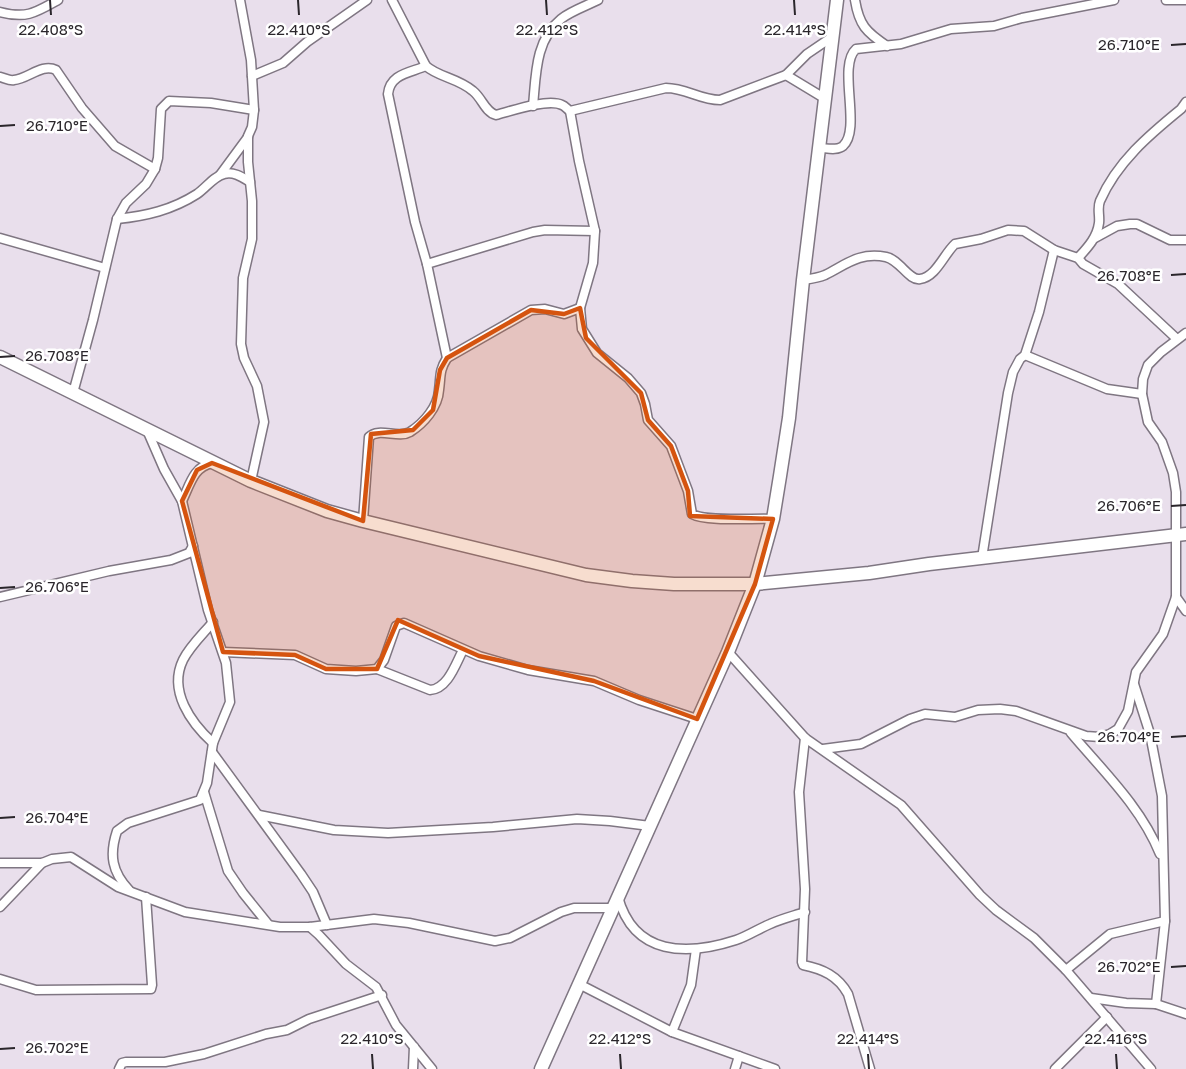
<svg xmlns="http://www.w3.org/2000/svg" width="1186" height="1069" font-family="'Golos Text',sans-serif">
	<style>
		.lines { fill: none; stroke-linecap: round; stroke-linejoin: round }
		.street-casing { stroke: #7f7682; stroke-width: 11 }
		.secondary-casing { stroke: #7f7682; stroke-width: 15 }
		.street { stroke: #fff; stroke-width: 8 }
		.secondary { stroke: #fff; stroke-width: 12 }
		.marked { fill: #d5540f; fill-opacity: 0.2; stroke: #d5540f; stroke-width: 4.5; stroke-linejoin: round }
		.ticks { fill: none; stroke: #2a262b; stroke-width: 2 }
		.ticks-label { font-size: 15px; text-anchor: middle; fill: #2a262b; stroke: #fff; stroke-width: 5; stroke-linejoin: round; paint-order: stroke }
	</style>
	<rect width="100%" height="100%" fill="#e9dfec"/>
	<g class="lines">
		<g class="street-casing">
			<g id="street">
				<path d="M240,0L251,60L254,110L252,127L248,136V162L252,201V239L243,278L241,344L244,358L257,386L264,422L251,481"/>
				<path d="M392,0L426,66C438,77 458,78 473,91C482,98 485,112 496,115C511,111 548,98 562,105C565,106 567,109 570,111L666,88C686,88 700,100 720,100L786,75L807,54L832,37"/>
				<path d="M855,0C859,25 866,32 887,46"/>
				<path d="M1166,0H1186"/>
				<path d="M0,12C26,19 35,13 58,0"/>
				<path d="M426,66C409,73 390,74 388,94L415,222L427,264"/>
				<path d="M786,75L824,98"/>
				<path d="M252,76L283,63L307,42L367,0"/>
				<path d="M0,77C5,78 9,81 14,80C28,79 42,63 56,70L82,108L115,146L155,169L146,184L126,203L117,219L93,320L73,393"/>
				<path d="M533,106C536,75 535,40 561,19C571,11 586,6 598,0"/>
				<path d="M570,111L579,161L595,231L593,263L580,308L582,329L597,353L628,378L641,393L645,404L648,420L671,446L688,491L692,514C706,522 754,518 773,519"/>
				<path d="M820,148C826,148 837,151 843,146C862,129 837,66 856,49L901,44L951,29L994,26L1022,18L1114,0"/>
				<path d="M155,169L158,158L161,109L169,101L211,103L254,110"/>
				<path d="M220,175L248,137"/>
				<path d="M117,219C146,216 172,210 197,194C206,188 214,176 224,174C233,171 242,177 250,182"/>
				<path d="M0,238L105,268"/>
				<path d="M1095,238L1117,226L1130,224H1137L1170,240H1186"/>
				<path d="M1078,258C1087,248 1097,238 1099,223C1100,216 1097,208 1100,201C1117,162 1149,135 1181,109L1186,102"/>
				<path d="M803,280C810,279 818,278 825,275C847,264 859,252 886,257C900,260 909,281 920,279C936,277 944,254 955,244L981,239L1008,230L1024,231L1054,250L1078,258L1083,264L1118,284L1177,339"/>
				<path d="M1025,355L1107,389L1142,394"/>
				<path d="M447,358L427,264L533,232L545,230L595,231"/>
				<path d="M182,501C190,485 193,467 212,463"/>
				<path d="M363,521L369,437C379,427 398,439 410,432C424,423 438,407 439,390C441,375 439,371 447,358L531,310L545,309L564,314L580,308"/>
				<path d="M982,558L1008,393L1013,372L1020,359L1025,355L1039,312L1054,250"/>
				<path d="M0,597L109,571L171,560L189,553L193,546"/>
				<path d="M1176,597L1186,611"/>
				<path d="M213,622C203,634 190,646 183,660C168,691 191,723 213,743"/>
				<path d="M223,652L295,655L326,669L356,671L377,669L384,660L396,626L404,623L479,656L528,670L594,681L639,700L697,719"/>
				<path d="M728,652L805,738L901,805L980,895L996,910L1034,938L1066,970L1151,1069"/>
				<path d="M377,669L430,690C448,689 456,663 463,650"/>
				<path d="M1134,684L1150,734L1162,796L1165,921L1156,1004"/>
				<path d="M1071,733C1103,771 1141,807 1160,854"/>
				<path d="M805,738L799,792L805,889L802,962L803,965C823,969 838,976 848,994L870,1069"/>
				<path d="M823,749L861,744L910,719L925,714L955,717L978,710L1000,709L1016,711L1086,736L1100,737L1110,734L1118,729L1128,711L1136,672L1163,634L1176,597V492L1173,473L1162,442L1148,422L1142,394L1143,379L1148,365L1161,352L1186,333"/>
				<path d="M212,752L301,874L313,892L327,925"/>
				<path d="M204,792L228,871L243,893L268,924"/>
				<path d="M259,815L334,830L388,833L493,827L577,819L610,821L650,826"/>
				<path d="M0,863H42L52,859L71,857L118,887L185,912L280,927H310L374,919L409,923L495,941L510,938L561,912L574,908H613"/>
				<path d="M129,890C112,872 109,855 117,831L128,823L200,800L207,783L213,743L230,702L226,663L208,610L182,501L164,469L147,430"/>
				<path d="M618,897C634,956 687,956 736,940C748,936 758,929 770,924C781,919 793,916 805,912"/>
				<path d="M0,907L42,863"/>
				<path d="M310,927L319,935L346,964L376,987L396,1025L432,1069"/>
				<path d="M1066,970L1110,934L1165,921"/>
				<path d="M0,979L36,990L151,989L152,985L146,897"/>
				<path d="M579,984L672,1032L775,1069"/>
				<path d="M1091,998L1126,1003L1156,1004L1186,1014"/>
				<path d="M672,1032L691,985L696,949"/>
				<path d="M119,1069L122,1063L126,1062H165L204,1054L266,1034L287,1030L309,1019L382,995"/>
				<path d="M413,1069L414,1047"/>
				<path d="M735,1069L739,1056"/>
				<path d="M1055,1069L1107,1017"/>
			</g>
		</g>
		<g class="secondary-casing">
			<g id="secondary">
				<path d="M0,357L251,481L327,511L363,521L586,575L632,581L674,584H755L869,573L929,564L1186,534"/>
				<path d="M541,1069L728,652L755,584L773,519L780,476L789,418L803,280L837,0"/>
			</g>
		</g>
		<use href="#street" class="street"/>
		<use href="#secondary" class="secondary"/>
	</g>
	<path class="marked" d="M580,308L586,338L641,393L648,420L671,446L688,491L690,516L773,519L755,584L697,719L594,681L479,656L398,620L377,669H326L295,655L223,652L182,501L197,470L212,463L363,521L371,434L413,430L433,410L440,370L447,358L531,310L564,314Z"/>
	<path class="ticks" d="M50,0L51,15M298,0L299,15M546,0L547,15M794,0L795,15M1171,45L1186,44M0,126L15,125M1171,275L1186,274M0,357L15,356M1171,506L1186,505M0,588L15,587M1171,737L1186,736M0,818L15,817M1171,967L1186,966M0,1049L15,1048M372,1054L373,1069M620,1054L621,1069M868,1054L869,1069M1116,1054L1117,1069"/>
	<g class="ticks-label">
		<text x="51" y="35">22.408°S</text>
		<text x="299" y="35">22.410°S</text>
		<text x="547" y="35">22.412°S</text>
		<text x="795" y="35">22.414°S</text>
		<text x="1129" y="50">26.710°E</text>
		<text x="57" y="131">26.710°E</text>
		<text x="1129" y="281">26.708°E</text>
		<text x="57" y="361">26.708°E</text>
		<text x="1129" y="511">26.706°E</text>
		<text x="57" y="592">26.706°E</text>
		<text x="1129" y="742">26.704°E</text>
		<text x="57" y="823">26.704°E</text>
		<text x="1129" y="972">26.702°E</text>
		<text x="372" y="1044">22.410°S</text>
		<text x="620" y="1044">22.412°S</text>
		<text x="868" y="1044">22.414°S</text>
		<text x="1116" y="1044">22.416°S</text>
		<text x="57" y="1053">26.702°E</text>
	</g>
</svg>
